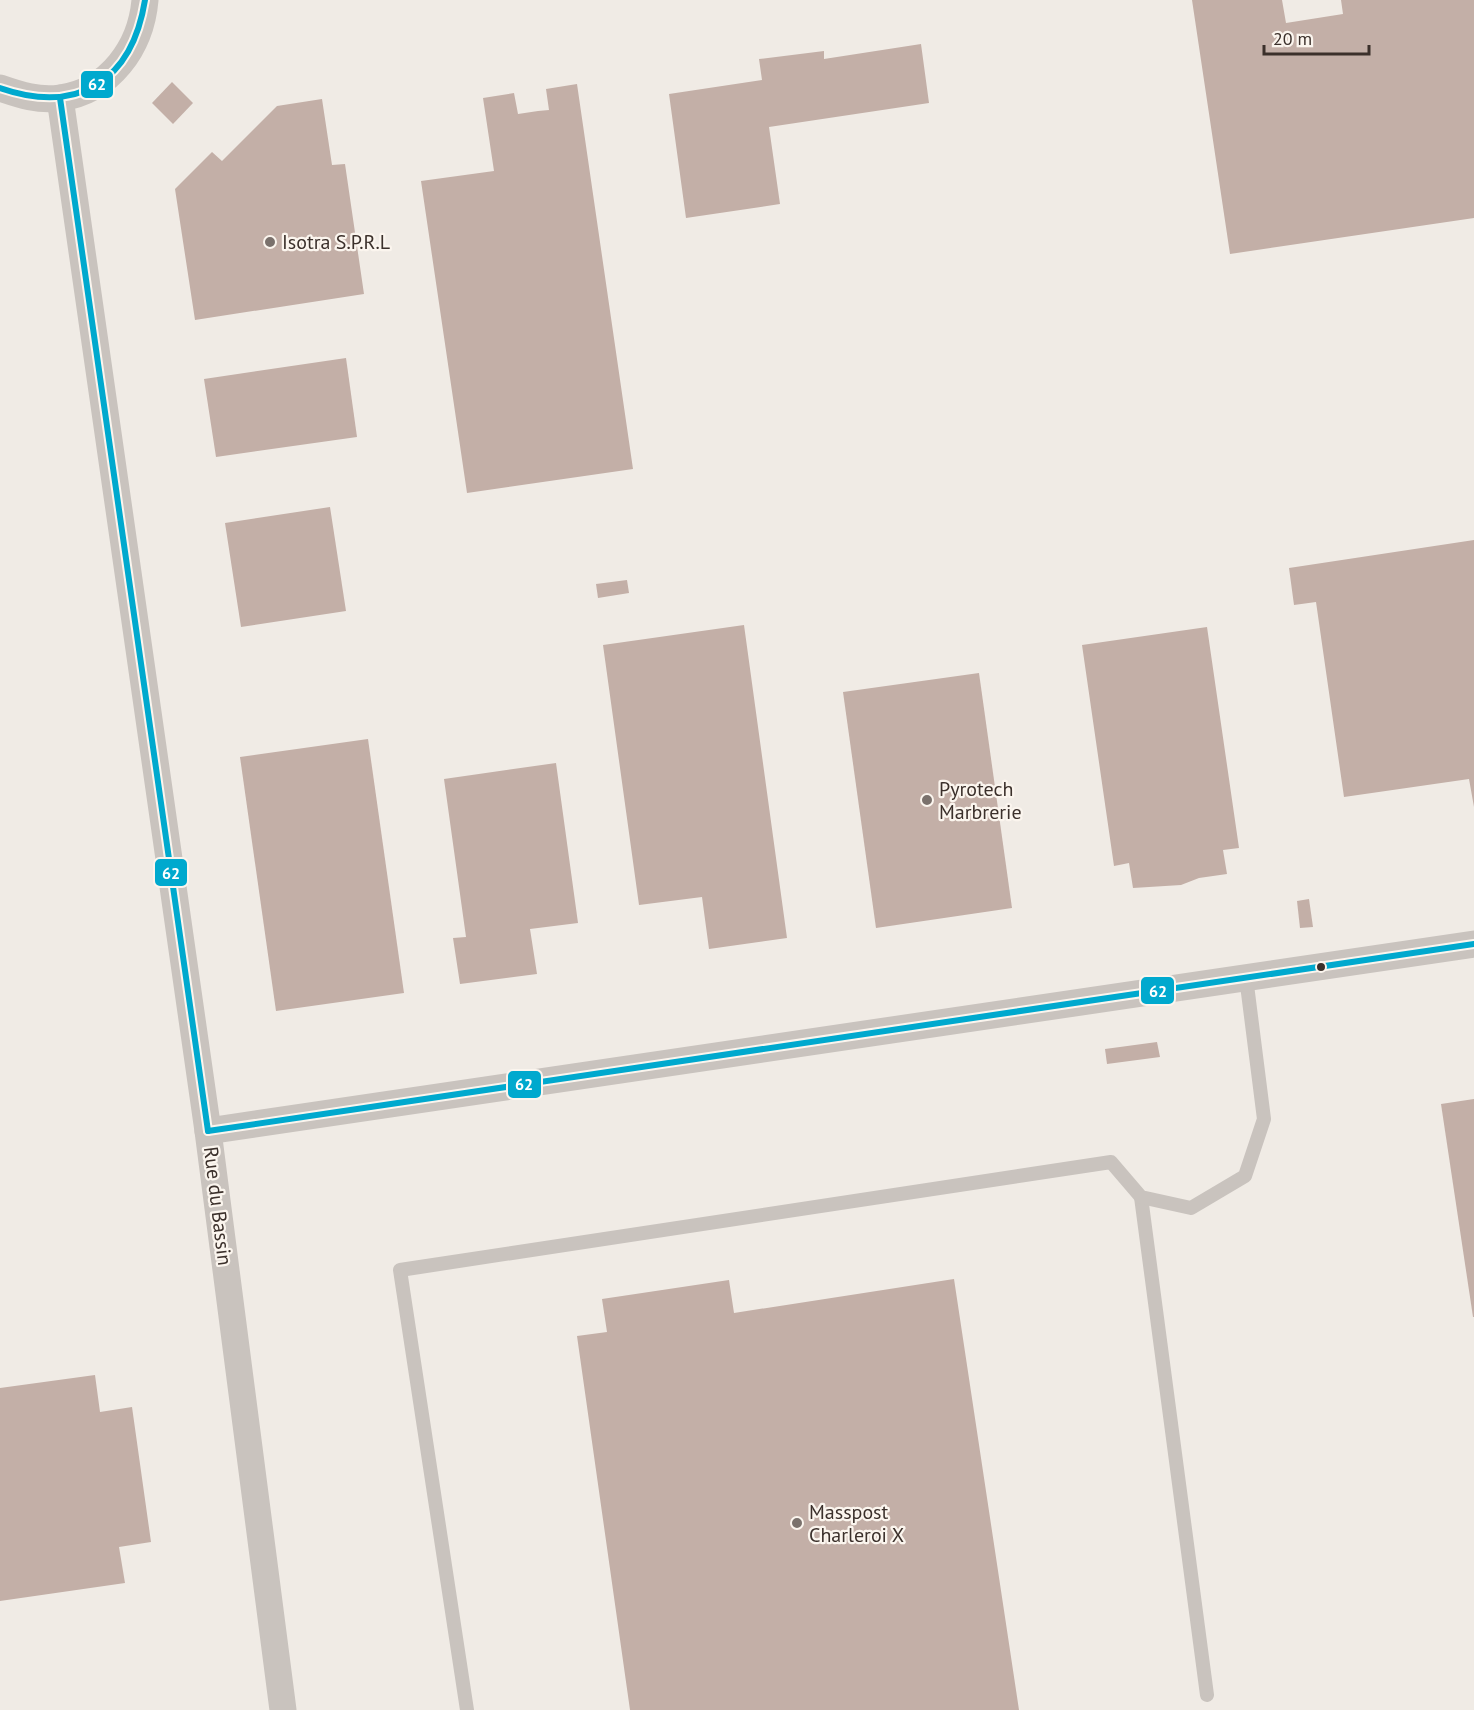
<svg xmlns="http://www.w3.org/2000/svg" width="1474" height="1710" font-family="'PT Sans',sans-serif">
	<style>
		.building { fill: #c3afa7 }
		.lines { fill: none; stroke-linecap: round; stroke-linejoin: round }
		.service { stroke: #c9c3be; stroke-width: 14 }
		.minor { stroke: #c9c3be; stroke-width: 27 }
		.bus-1-casing { stroke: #fbf5ee; stroke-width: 10 }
		.bus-1 { stroke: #00a9ce; stroke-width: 6 }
		.poi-dot { fill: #7a716c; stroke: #fbf5ee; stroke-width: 2 }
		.bus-dot { fill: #3b302b; stroke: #fbf5ee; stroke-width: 2 }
		.labels { text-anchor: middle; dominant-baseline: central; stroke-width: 4.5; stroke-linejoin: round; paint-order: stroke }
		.poi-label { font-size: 20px; fill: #3b302b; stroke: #fbf5ee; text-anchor: start }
		.street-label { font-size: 20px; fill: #3b302b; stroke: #fbf5ee }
		.line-badge { stroke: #fbf5ee; stroke-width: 2 }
		.badge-label { font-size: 16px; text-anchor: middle; font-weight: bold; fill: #fff }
	</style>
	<rect width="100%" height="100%" fill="#f0ebe5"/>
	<g class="building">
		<path d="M1192,0H1282L1286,23L1343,14L1341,0H1474V218L1230,254Z"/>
		<path d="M921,44L929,103L769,127L780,204L686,218L669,94L762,80L759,59L824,51V59Z"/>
		<path d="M172,82L193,103L173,124L152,103Z"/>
		<path d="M577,84L633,469L467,493L421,181L494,171L483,98L514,93L518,114L538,111L549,110L546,89Z"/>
		<path d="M322,99L332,165L345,164L364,294L195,320L175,189L212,152L222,161L277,106Z"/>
		<path d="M346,358L357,437L216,457L204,379Z"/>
		<path d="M330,507L346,611L241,627L225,523Z"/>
		<path d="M1474,540V807L1469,779L1344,797L1316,602L1294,605L1289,568Z"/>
		<path d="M627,580L629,593L598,598L596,584Z"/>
		<path d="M744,625L787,938L709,949L702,897L639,905L603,645Z"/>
		<path d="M1207,627L1239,848L1223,850L1227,874L1199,878L1181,885L1133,888L1129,863L1114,866L1082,645Z"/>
		<path d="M979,673L1012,908L876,928L843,692Z"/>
		<path d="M368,739L404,993L276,1011L240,757Z"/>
		<path d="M556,763L578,923L530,929L537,974L460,984L453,938L466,937L444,779Z"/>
		<path d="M1309,899L1313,927L1300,928L1297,901Z"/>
		<path d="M1157,1042L1160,1057L1107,1064L1105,1049Z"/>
		<path d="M1474,1099V1317H1473L1441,1104Z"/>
		<path d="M954,1279L1019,1710H630L577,1336L607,1332L602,1299L729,1280L734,1313Z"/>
		<path d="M95,1375L100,1412L132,1407L151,1542L119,1547L125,1583L0,1601V1388Z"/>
	</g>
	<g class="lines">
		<g class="service">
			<path d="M1141,1197L1207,1695"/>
			<path d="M467,1710L400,1270L1111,1162L1141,1197L1191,1208L1245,1176L1264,1119L1246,977"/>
		</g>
		<g class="minor">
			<path d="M0,88C20,95 39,101 60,98C110,91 141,47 145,0"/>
			<path d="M60,98L208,1131L283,1710"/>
			<path d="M208,1131L1474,944"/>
		</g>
		<g class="bus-1-casing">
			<g id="bus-1">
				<path d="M0,88C78,115 132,81 145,0"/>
				<path d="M60,98L208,1131"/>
				<path d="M208,1131L1474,944"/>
			</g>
		</g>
		<use href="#bus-1" class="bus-1"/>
	</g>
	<g class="poi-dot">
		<circle cx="270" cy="242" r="6"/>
		<circle cx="927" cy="800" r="6"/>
		<circle cx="797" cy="1523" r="6"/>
	</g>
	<circle class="bus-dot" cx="1321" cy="967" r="5"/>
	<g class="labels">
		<g class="poi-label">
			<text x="282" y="242">Isotra S.P.R.L</text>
			<text x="939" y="789">Pyrotech<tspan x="939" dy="23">Marbrerie</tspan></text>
			<text x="809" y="1512">Masspost<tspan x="809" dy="23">Charleroi X</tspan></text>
		</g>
		<g class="street-label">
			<text transform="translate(218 1206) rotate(83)">Rue du Bassin</text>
		</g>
	</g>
	<g class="line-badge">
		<rect x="80" y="70" width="34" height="29" rx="6" fill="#00a9ce"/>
		<rect x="154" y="858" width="34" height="29" rx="6" fill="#00a9ce"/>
		<rect x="1140" y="976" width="35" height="29" rx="6" fill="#00a9ce"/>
		<rect x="507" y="1070" width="35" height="29" rx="6" fill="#00a9ce"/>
	</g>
	<g class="badge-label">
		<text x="97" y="90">62</text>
		<text x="171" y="879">62</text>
		<text x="1158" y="997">62</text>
		<text x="524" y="1090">62</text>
	</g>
	<path d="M1264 45v9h105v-9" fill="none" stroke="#3b302b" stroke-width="3"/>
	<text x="1273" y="45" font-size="18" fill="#3b302b" stroke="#fbf5ee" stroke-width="4.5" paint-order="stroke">20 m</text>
</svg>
